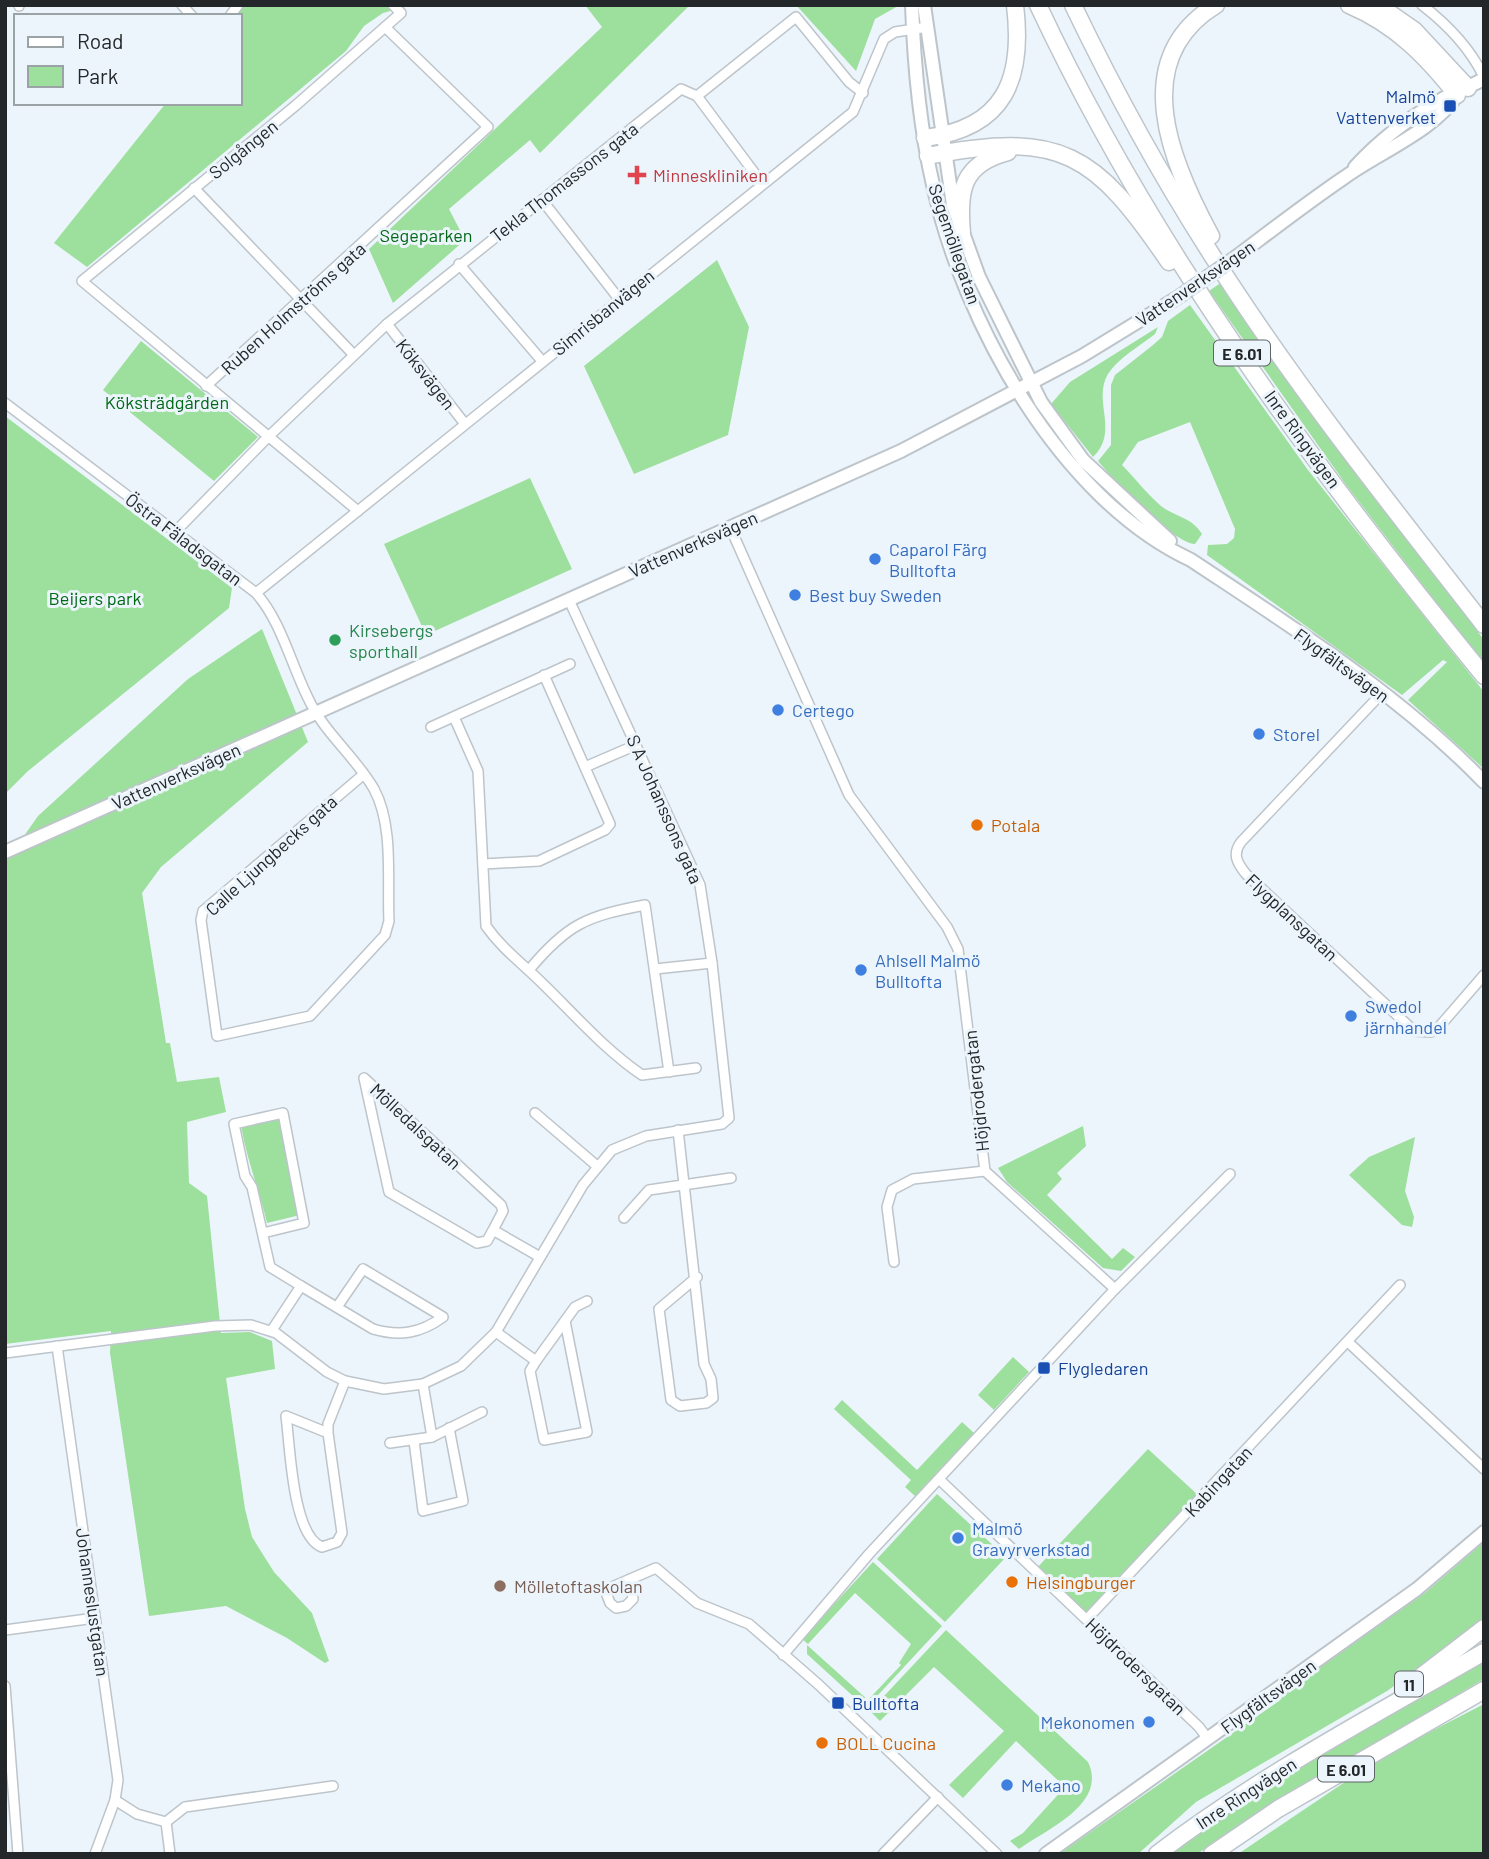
<svg xmlns="http://www.w3.org/2000/svg" width="1489" height="1859" font-family="Barlow,sans-serif">
	<style>
		.green { fill: #9ddf9d }
		.lines { fill: none; stroke-linecap: round; stroke-linejoin: round }
		.street-casing { stroke: #bdc5cb; stroke-width: 12 }
		.secondary-casing { stroke: #bdc5cb; stroke-width: 16 }
		.highway-casing { stroke: #bdc5cb; stroke-width: 19 }
		.street { stroke: #fff; stroke-width: 9 }
		.secondary { stroke: #fff; stroke-width: 12 }
		.highway { stroke: #fff; stroke-width: 16 }
		.secondary-bridge-casing { stroke: #bdc5cb; stroke-width: 16; stroke-linecap: butt }
		.secondary-bridge { stroke: #fff; stroke-width: 12 }
		.transit-dot { fill: #1a4fb4; stroke: #ecf5fb; stroke-width: 2.5 }
		.health-dot { fill: #e0444e; stroke: #ecf5fb; stroke-width: 2.5 }
		.shop-dot { fill: #3f7fe0; stroke: #ecf5fb; stroke-width: 2.5 }
		.leisure-dot { fill: #2e9e5b; stroke: #ecf5fb; stroke-width: 2.5 }
		.food-dot { fill: #e8710a; stroke: #ecf5fb; stroke-width: 2.5 }
		.education-dot { fill: #8d6e63; stroke: #ecf5fb; stroke-width: 2.5 }
		.labels { text-anchor: middle; dominant-baseline: central; stroke-width: 6; stroke-linejoin: round; paint-order: stroke }
		.shield { fill: #ecf5fb; stroke: #606568; stroke-width: 2 }
		.shield-label { font-size: 16px; font-weight: bold; fill: #242729 }
		.transit-label { font-size: 18px; fill: #164399; stroke: #ecf5fb; text-anchor: start }
		.street-label { font-size: 18px; fill: #242729; stroke: #ecf5fb }
		.health-label { font-size: 18px; fill: #be3a42; stroke: #ecf5fb; text-anchor: start }
		.park-label { font-size: 18px; fill: #006816; stroke: #ecf5fb }
		.shop-label { font-size: 18px; fill: #366cbe; stroke: #ecf5fb; text-anchor: start }
		.leisure-label { font-size: 18px; fill: #27864d; stroke: #ecf5fb; text-anchor: start }
		.food-label { font-size: 18px; fill: #c56008; stroke: #ecf5fb; text-anchor: start }
		.education-label { font-size: 18px; fill: #785e54; stroke: #ecf5fb; text-anchor: start }
	</style>
	<rect width="100%" height="100%" fill="#ecf5fb"/>
	<g class="green">
		<path d="M244,5H412L383,13L364,26L346,51L87,267L54,243L166,103H240V16H236Z"/>
		<path d="M585,5H690L540,153L530,140L449,209L465,240L393,303L369,249L602,27Z"/>
		<path d="M796,5H898V6L875,19L856,71Z"/>
		<path d="M717,260L749,327L728,435L634,474L584,366Z"/>
		<path d="M1222,282L1304,401L1484,640V665L1347,486L1209,291Z"/>
		<path d="M1190,305L1308,470L1484,692V769L1408,700L1447,662L1443,660L1402,695L1207,555L1208,545L1227,544L1234,538L1235,529L1190,422L1138,442L1122,465C1135,478 1147,494 1161,506C1173,516 1192,517 1202,534L1195,544C1174,544 1113,479 1098,461L1111,445V385L1115,375L1153,345L1162,337L1168,321Z"/>
		<path d="M1158,327L1155,334C1140,346 1118,358 1108,374C1092,401 1120,432 1093,457L1051,404L1070,382Z"/>
		<path d="M141,341L258,437L214,481L103,390Z"/>
		<path d="M5,416L232,588L229,608L28,771L5,794Z"/>
		<path d="M530,478L572,569L426,635L384,544Z"/>
		<path d="M262,629L308,742L161,867L142,893L166,1043H170L177,1082L219,1077L226,1112L187,1122L189,1183L207,1196L221,1333L250,1332L272,1341L275,1369L226,1378L245,1509L252,1537L274,1572L312,1613L329,1661L325,1663L287,1638L226,1606L149,1616L110,1353L111,1331L5,1344V863L38,816L188,679Z"/>
		<path d="M280,1117L300,1215L267,1223C259,1190 247,1160 241,1126Z"/>
		<path d="M1083,1126L1086,1146L1057,1173L1062,1179L1047,1195L1112,1259L1123,1248L1135,1257L1121,1271L1103,1268L1007,1182L998,1168Z"/>
		<path d="M1415,1137L1405,1191L1414,1217L1412,1227L1402,1225L1349,1175L1369,1157Z"/>
		<path d="M1013,1357L1029,1372L994,1410L978,1395Z"/>
		<path d="M842,1400L917,1470L962,1422L974,1433L915,1496L905,1487L911,1480L834,1409Z"/>
		<path d="M1148,1449L1199,1496L1087,1616L1036,1569Z"/>
		<path d="M937,1494L1006,1557L945,1622L877,1559Z"/>
		<path d="M1484,1542V1618L1468,1633L1387,1691L1196,1802L1138,1854H1059L1279,1701L1292,1687L1426,1592Z"/>
		<path d="M873,1562L942,1626L866,1708L807,1654V1645L868,1700L901,1665L899,1663L911,1644L855,1593L808,1644L802,1639Z"/>
		<path d="M946,1630L1088,1762C1108,1804 1047,1829 1019,1849L1010,1841L1023,1833L1065,1787L1016,1741L963,1798L949,1785L1004,1731L934,1667L880,1721L870,1711Z"/>
		<path d="M1484,1662V1679L1290,1793L1197,1854H1169C1268,1780 1377,1723 1484,1662Z"/>
		<path d="M1484,1704V1854H1238L1385,1755Z"/>
	</g>
	<g class="lines">
		<g class="street-casing">
			<g id="street">
				<path d="M182,5L192,16"/>
				<path d="M1422,5C1448,25 1470,48 1484,77"/>
				<path d="M19,6V5"/>
				<path d="M230,16L238,5"/>
				<path d="M697,96L762,183"/>
				<path d="M194,188L353,354"/>
				<path d="M542,200L619,299"/>
				<path d="M459,264L542,361"/>
				<path d="M387,324L465,424"/>
				<path d="M206,386L488,127L385,27"/>
				<path d="M5,403L256,593C281,621 291,664 308,698C324,733 355,756 374,789C394,826 387,880 389,921L385,935L310,1016L217,1036L201,920L203,911L364,774"/>
				<path d="M358,511L82,281L295,106L401,13L393,5"/>
				<path d="M730,527L849,795L947,927L958,949L985,1171L1115,1289"/>
				<path d="M176,531L267,438L387,324L681,89L697,96L796,17L849,82L863,93"/>
				<path d="M256,593L853,112L884,39L895,32L928,27"/>
				<path d="M1382,693L1241,842C1232,854 1237,863 1246,874L1414,1031L1431,1032L1439,1027L1484,975"/>
				<path d="M454,717L478,771L486,926C502,949 523,964 543,984C575,1015 605,1050 642,1075L696,1068"/>
				<path d="M431,727L570,664"/>
				<path d="M585,767L636,745"/>
				<path d="M483,864L539,861L605,830L610,824L544,675"/>
				<path d="M655,969L712,963"/>
				<path d="M529,970C567,924 587,916 645,905L669,1072"/>
				<path d="M535,1113L597,1166"/>
				<path d="M678,1130L704,1364L711,1379L713,1398L706,1403L680,1406L671,1400L659,1309L697,1277"/>
				<path d="M624,1218L649,1190L731,1178"/>
				<path d="M493,1230L487,1241L477,1243L389,1192L364,1078L501,1205L503,1211L493,1230L540,1257"/>
				<path d="M263,1233L304,1223L283,1113L234,1124L245,1176L252,1187L270,1267L301,1286"/>
				<path d="M894,1262L887,1207L892,1190L913,1179L985,1171"/>
				<path d="M272,1330L301,1286L373,1329C400,1337 421,1333 443,1317L363,1269L337,1307"/>
				<path d="M496,1332L536,1361L575,1307L587,1301"/>
				<path d="M1348,1342L1484,1469"/>
				<path d="M57,1346L118,1780L115,1800L95,1854"/>
				<path d="M5,1353L215,1326L251,1325L276,1333L327,1372L345,1381L384,1389L423,1384L461,1366L496,1332L583,1185L612,1150L646,1136L722,1124L729,1118L712,963L700,885L569,600"/>
				<path d="M536,1361L530,1371L544,1440L587,1432L565,1321"/>
				<path d="M423,1384L432,1437"/>
				<path d="M328,1433L342,1533L337,1542L322,1547C292,1536 290,1444 286,1416L328,1433V1424L345,1381"/>
				<path d="M414,1441L423,1511L463,1501L449,1428"/>
				<path d="M390,1443L432,1437L482,1412"/>
				<path d="M940,1480L1199,1727L1208,1739"/>
				<path d="M630,1579L633,1599L626,1606L616,1608L610,1603L605,1590L656,1568L697,1603L749,1624L819,1685L997,1854"/>
				<path d="M1087,1619L1400,1285"/>
				<path d="M5,1630L95,1618"/>
				<path d="M783,1655L869,1554L1115,1289L1230,1174"/>
				<path d="M5,1686L18,1854"/>
				<path d="M115,1800L137,1814L166,1822L185,1807L333,1786"/>
				<path d="M166,1822L170,1854"/>
				<path d="M883,1854L938,1797"/>
			</g>
		</g>
		<g class="secondary-casing">
			<g id="secondary">
				<path d="M912,5C914,64 920,128 933,185C963,322 1060,499 1191,560C1292,627 1399,694 1484,782"/>
				<path d="M924,5L953,205L979,277L1041,402L1083,460L1170,541"/>
				<path d="M1355,167C1378,142 1409,118 1439,101C1452,93 1469,87 1484,79"/>
				<path d="M1236,257C1272,230 1308,202 1345,177C1378,153 1435,130 1457,95"/>
				<path d="M5,852L901,451L1082,356L1180,296"/>
				<path d="M1046,1854L1417,1589L1484,1532"/>
			</g>
		</g>
		<g class="highway-casing">
			<g id="highway">
				<path d="M1038,5C1152,248 1315,469 1484,676"/>
				<path d="M1073,5C1119,101 1171,194 1230,283C1308,402 1397,513 1484,625"/>
				<path d="M1349,5C1396,25 1426,56 1457,95"/>
				<path d="M1378,5L1414,30L1468,88"/>
				<path d="M925,138C1005,128 1024,79 1015,5"/>
				<path d="M928,156C1062,130 1095,153 1169,262"/>
				<path d="M962,233C958,190 962,164 1008,152"/>
				<path d="M1211,236C1172,164 1126,60 1216,5"/>
				<path d="M1415,1681L1484,1628"/>
				<path d="M1157,1854C1259,1776 1373,1716 1484,1652"/>
				<path d="M1212,1854L1278,1809L1484,1690"/>
			</g>
		</g>
		<use href="#street" class="street"/>
		<use href="#secondary" class="secondary"/>
		<use href="#highway" class="highway"/>
		<g class="secondary-bridge-casing">
			<path id="secondary-bridge" d="M1180,296L1236,257"/>
		</g>
		<use href="#secondary-bridge" class="secondary-bridge"/>
	</g>
	<g class="transit-dot">
		<rect x="1443" y="99" width="14" height="14" rx="3.5"/>
		<rect x="1037" y="1361" width="14" height="14" rx="3.5"/>
		<rect x="831" y="1696" width="14" height="14" rx="3.5"/>
	</g>
	<path class="health-dot" d="M633.5 164.5h7v7h7v7h-7v7h-7v-7h-7v-7h7z"/>
	<g class="shop-dot">
		<circle cx="875" cy="559" r="7"/>
		<circle cx="795" cy="595" r="7"/>
		<circle cx="778" cy="710" r="7"/>
		<circle cx="1259" cy="734" r="7"/>
		<circle cx="861" cy="970" r="7"/>
		<circle cx="1351" cy="1016" r="7"/>
		<circle cx="958" cy="1538" r="7"/>
		<circle cx="1149" cy="1722" r="7"/>
		<circle cx="1007" cy="1785" r="7"/>
	</g>
	<circle class="leisure-dot" cx="335" cy="640" r="7"/>
	<g class="food-dot">
		<circle cx="977" cy="825" r="7"/>
		<circle cx="1012" cy="1582" r="7"/>
		<circle cx="822" cy="1743" r="7"/>
	</g>
	<circle class="education-dot" cx="500" cy="1586" r="7"/>
	<g class="labels">
		<g class="shield">
			<rect x="1214" y="340.5" width="56" height="25" rx="5"/>
			<rect x="1395" y="1671.5" width="28" height="25" rx="5"/>
			<rect x="1318" y="1756.5" width="56" height="25" rx="5"/>
		</g>
		<g class="shield-label">
			<text x="1242" y="353">E 6.01</text>
			<text x="1409" y="1684">11</text>
			<text x="1346" y="1769">E 6.01</text>
		</g>
		<g class="transit-label">
			<text x="1436" y="96" text-anchor="end">Malmö<tspan x="1436" dy="21">Vattenverket</tspan></text>
			<text x="1058" y="1368">Flygledaren</text>
			<text x="852" y="1703">Bulltofta</text>
		</g>
		<g class="street-label">
			<text transform="translate(243 149) rotate(-39)">Solgången</text>
			<text transform="translate(564 182) rotate(-38)">Tekla Thomassons gata</text>
			<text transform="translate(955 244) rotate(71)">Segemöllegatan</text>
			<text transform="translate(1195 283) rotate(-34)">Vattenverksvägen</text>
			<text transform="translate(293 308) rotate(-42)">Ruben Holmströms gata</text>
			<text transform="translate(603 312) rotate(-39)">Simrisbanvägen</text>
			<text transform="translate(426 374) rotate(52)">Köksvägen</text>
			<text transform="translate(1303 439) rotate(54)">Inre Ringvägen</text>
			<text transform="translate(184 539) rotate(37)">Östra Fäladsgatan</text>
			<text transform="translate(693 544) rotate(-24)">Vattenverksvägen</text>
			<text transform="translate(1342 665) rotate(36)">Flygfältsvägen</text>
			<text transform="translate(176 776) rotate(-24)">Vattenverksvägen</text>
			<text transform="translate(665 809) rotate(66)">S A Johanssons gata</text>
			<text transform="translate(271 855) rotate(-42)">Calle Ljungbecks gata</text>
			<text transform="translate(1292 917) rotate(43)">Flygplansgatan</text>
			<text transform="translate(976 1091) rotate(-96)">Höjdrodergatan</text>
			<text transform="translate(416 1126) rotate(43)">Mölledalsgatan</text>
			<text transform="translate(1218 1481) rotate(-47)">Kabingatan</text>
			<text transform="translate(93 1602) rotate(82)">Johanneslustgatan</text>
			<text transform="translate(1136 1666) rotate(44)">Höjdrodersgatan</text>
			<text transform="translate(1268 1696) rotate(-36)">Flygfältsvägen</text>
			<text transform="translate(1246 1793) rotate(-33)">Inre Ringvägen</text>
		</g>
		<g class="health-label">
			<text x="653" y="175">Minneskliniken</text>
		</g>
		<g class="park-label">
			<text x="426" y="235">Segeparken</text>
			<text x="167" y="402">Köksträdgården</text>
			<text x="95" y="598">Beijers park</text>
		</g>
		<g class="shop-label">
			<text x="889" y="549">Caparol Färg<tspan x="889" dy="21">Bulltofta</tspan></text>
			<text x="809" y="595">Best buy Sweden</text>
			<text x="792" y="710">Certego</text>
			<text x="1273" y="734">Storel</text>
			<text x="875" y="960">Ahlsell Malmö<tspan x="875" dy="21">Bulltofta</tspan></text>
			<text x="1365" y="1006">Swedol<tspan x="1365" dy="21">järnhandel</tspan></text>
			<text x="972" y="1528">Malmö<tspan x="972" dy="21">Gravyrverkstad</tspan></text>
			<text x="1135" y="1722" text-anchor="end">Mekonomen</text>
			<text x="1021" y="1785">Mekano</text>
		</g>
		<g class="leisure-label">
			<text x="349" y="630">Kirsebergs<tspan x="349" dy="21">sporthall</tspan></text>
		</g>
		<g class="food-label">
			<text x="991" y="825">Potala</text>
			<text x="1026" y="1582">Helsingburger</text>
			<text x="836" y="1743">BOLL Cucina</text>
		</g>
		<g class="education-label">
			<text x="514" y="1586">Mölletoftaskolan</text>
		</g>
	</g>
	<rect width="1489" height="1859" fill="none" stroke="#242729" stroke-width="14"/>
	<rect x="14" y="14" width="228" height="91" fill="#ecf5fb" stroke="#9ca3a7" stroke-width="2"/>
	<rect x="28" y="37" width="35" height="10" fill="#ffffff" stroke="#9ca3a7" stroke-width="2"/>
	<text x="77" y="49" font-size="21" fill="#242729">Road</text>
	<rect x="28" y="66" width="35" height="21" fill="#9ddf9d" stroke="#9ca3a7" stroke-width="2"/>
	<text x="77" y="84" font-size="21" fill="#242729">Park</text>
</svg>
